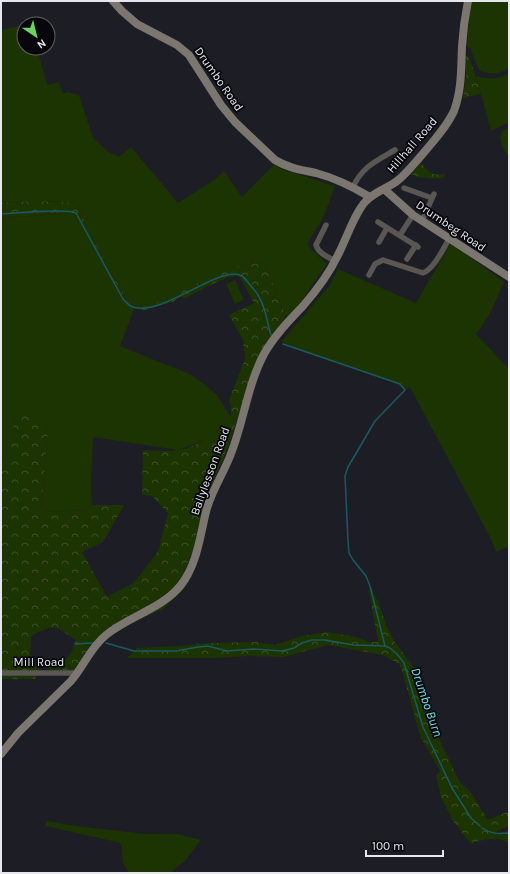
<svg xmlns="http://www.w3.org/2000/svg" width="510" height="874" font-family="Karla,sans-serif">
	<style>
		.grass { fill: #1c3302 }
		.forest { fill: url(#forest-crowns) }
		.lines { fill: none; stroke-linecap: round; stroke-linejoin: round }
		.stream { stroke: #1a5a62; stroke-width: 1.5 }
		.street { stroke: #5a5652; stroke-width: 5.5 }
		.secondary { stroke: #7c7670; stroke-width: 8 }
		.labels { text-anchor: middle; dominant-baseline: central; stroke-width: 3.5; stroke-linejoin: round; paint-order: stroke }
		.street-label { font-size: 12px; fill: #e6e6ed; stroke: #07070b }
		.water-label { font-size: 13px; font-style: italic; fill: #6ae2f2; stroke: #07070b }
	</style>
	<defs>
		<pattern id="forest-crowns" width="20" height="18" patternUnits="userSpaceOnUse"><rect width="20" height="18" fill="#1c3302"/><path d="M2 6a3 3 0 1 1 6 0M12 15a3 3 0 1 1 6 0" fill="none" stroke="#3d5127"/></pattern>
	</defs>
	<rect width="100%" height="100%" fill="#1d1d26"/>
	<g class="grass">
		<path d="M472,1H509V68C499,75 489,75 479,70L470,48L466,45Z"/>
		<path d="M24,25V48H37L47,85L59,82L63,94L68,92L79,95L93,138L107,151L119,157L131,147L178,203L214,180L224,171L242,197L275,164L281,169L335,186L324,216L307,245L327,264L300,303L286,317L264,262C253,264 240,265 230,268C198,280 169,305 134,306L126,298L100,253L89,232L77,203L37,201L1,203V30Z"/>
		<path d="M509,73V122L491,131L476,76C487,79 499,80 509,73Z"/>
		<path d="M509,127V157C503,149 499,143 501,132Z"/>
		<path d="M76,213L123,299L134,309L120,346L192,375L216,394L231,417V422L220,431L205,440L178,450L93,437L91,484L92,505L90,510L41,512L48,428L11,416L16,420L9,439V455L1,460V218Z"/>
		<path d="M451,243L504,282C496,300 489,319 476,334L509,369V546L496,552L491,539L410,387L405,390L400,384L319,357L281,342L330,285L338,269L416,303Z"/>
		<path d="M235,280L244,300L235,304L226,284Z"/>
		<path d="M47,821L76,826L147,834H178L201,840L185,861L170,873H129L123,863L121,843L45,826Z"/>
	</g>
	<g class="forest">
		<path d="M465,56H469L481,94L463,98L466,75Z"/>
		<path d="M421,163C430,173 431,176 445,174L443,178C431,179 422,179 411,174Z"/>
		<path d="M37,201L77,203L89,232L100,253L126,298L135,306C169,305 198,279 230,268C240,265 253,264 264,262L286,317L267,341L256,362L228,447L212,484L201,515L193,550L184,571L193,575L184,589L163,609L134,622L111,636L74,670H49V666C67,661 70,658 76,640C54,626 56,623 31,636L30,660L40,670L35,679H1V460L9,455V439L16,420L11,416L18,412L48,428L41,512L90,510L92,505H124L103,542L82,552L107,597L134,583L158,551L168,513L153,497L142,494L143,450C154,450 167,452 178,450C197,447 216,434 231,422V409L229,400L245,359L243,340L229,315L254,303L239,276L229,277L206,287L186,298L180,297L173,302L145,310L134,309L123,299L76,213L1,218V203Z"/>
		<path d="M370,586L379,604L386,625L394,641L410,662L418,676L423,698L440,741L460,782L470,791L488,820L509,811V826L495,832L501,833L509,831V843C497,835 484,840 470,843L453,821L441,797L436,776L440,771L420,736L402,670L399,664L383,655L328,645L284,657L246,656L218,658H127L137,648L179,646L211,643L256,642L275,645L302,636L328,632L356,637L369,642H378L369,591Z"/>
	</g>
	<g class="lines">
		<g class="stream">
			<path d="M1,214C15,213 66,208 76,213L123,299C126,302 129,306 133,307C163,317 222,263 242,276C245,278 247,281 250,285C253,289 257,292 259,297C266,308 267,323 271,335"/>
			<path d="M283,344L400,384L405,390L375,421L348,467L345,476L348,541L349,553L353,560L366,576L370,586L385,646"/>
			<path d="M106,643L134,651H176L198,647L208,646L227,651L254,649L282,651L294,648L302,643L312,640H325L354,645L385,646L390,648L397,654L404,663L423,727L452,788L471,818L480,826"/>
			<path d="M75,644L92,643"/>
			<path d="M482,828C491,834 498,834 509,833"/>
		</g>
		<g class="street">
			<path d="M353,187C362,167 376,161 395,150"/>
			<path d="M404,188L432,198"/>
			<path d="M422,221L434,194"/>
			<path d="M378,222L418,247"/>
			<path d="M326,225L316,245C318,253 328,257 335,261"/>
			<path d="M400,235L413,215"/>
			<path d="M379,242L387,228"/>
			<path d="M407,259L416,245"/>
			<path d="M369,275L375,264L383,260L423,273C434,269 443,249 449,239"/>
			<path d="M1,673H78"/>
		</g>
		<g class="secondary">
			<path d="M113,1L122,11L137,24L177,45L189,55L221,105L235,122L275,160C288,168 302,170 316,173C335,178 353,187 370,197"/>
			<path d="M384,189L413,215L509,277"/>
			<path d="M1,754L18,733L71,681C84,666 90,648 106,635C129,616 162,609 181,585C198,563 200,534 207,508C213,488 225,471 232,451C244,419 248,384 264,354C274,336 289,321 303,306C316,291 329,274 338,255C346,240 355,212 366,201C374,192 388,188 397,181C406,174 413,165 420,157C432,143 446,128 454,111C462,89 461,68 462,46C463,31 465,16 468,1"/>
		</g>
	</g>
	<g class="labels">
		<g class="street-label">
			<text transform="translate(219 79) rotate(55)">Drumbo Road</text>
			<text transform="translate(412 145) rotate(-49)">Hillhall Road</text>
			<text transform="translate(451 226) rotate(34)">Drumbeg Road</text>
			<text transform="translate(210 471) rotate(-70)">Ballylesson Road</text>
			<text x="39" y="662">Mill Road</text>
		</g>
		<g class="water-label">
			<text transform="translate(427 702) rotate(71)">Drumbo Burn</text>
		</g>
	</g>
	<rect width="510" height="874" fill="none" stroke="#e6e6ed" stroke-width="4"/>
	<g transform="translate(36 36) rotate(145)"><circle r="19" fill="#07070b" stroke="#606065"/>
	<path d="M0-3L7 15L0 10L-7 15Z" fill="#6ad363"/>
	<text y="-6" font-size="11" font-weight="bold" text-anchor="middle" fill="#e6e6ed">N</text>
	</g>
	<path d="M366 850v6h77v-6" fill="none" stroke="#e6e6ed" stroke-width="2"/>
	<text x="372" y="850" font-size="12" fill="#e6e6ed" stroke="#07070b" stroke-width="3" paint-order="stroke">100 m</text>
</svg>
